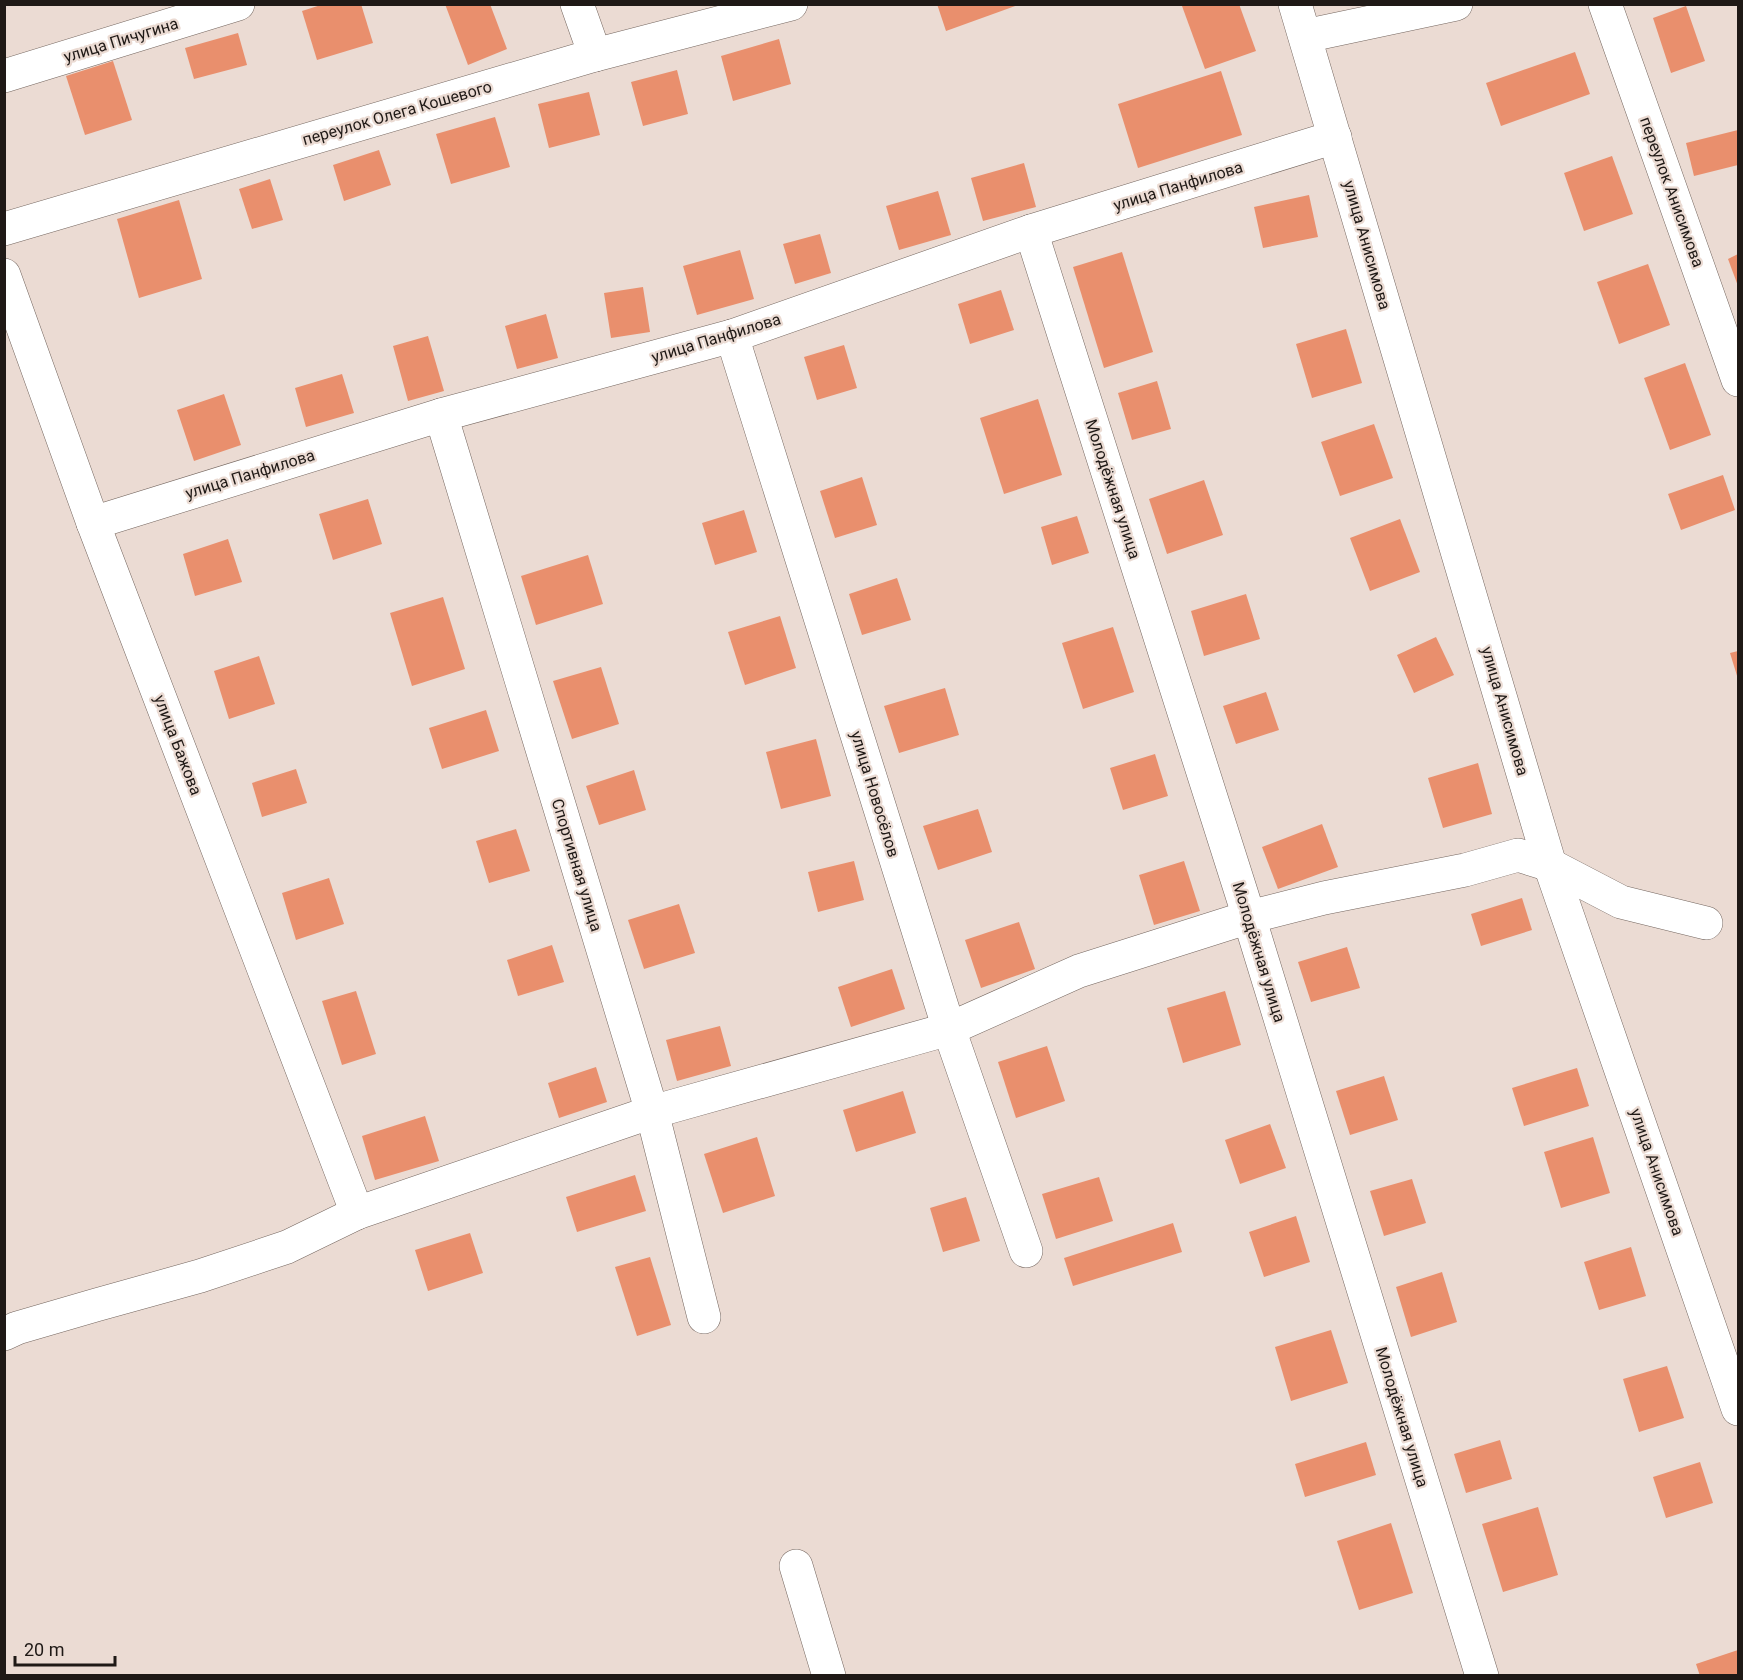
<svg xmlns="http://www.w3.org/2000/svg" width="1743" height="1680" font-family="Roboto,sans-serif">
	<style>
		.building { fill: #e98f6d }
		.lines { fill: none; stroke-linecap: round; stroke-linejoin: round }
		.minor-casing { stroke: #756760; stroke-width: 34 }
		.minor { stroke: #fff; stroke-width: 33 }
		.labels { text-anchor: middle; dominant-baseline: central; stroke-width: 4.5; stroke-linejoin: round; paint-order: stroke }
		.street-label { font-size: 16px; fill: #1f1916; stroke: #ebdbd3 }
	</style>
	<rect width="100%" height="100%" fill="#ebdbd3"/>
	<g class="building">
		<path d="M324,4H361L373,43L317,60L302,11Z"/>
		<path d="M445,4H490L507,49L468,65Z"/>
		<path d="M937,4H1018V5L946,31Z"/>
		<path d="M1186,4H1239L1256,51L1205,69L1182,6Z"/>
		<path d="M1686,6L1705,61L1671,73L1653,18Z"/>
		<path d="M238,33L247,65L194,79L185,48Z"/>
		<path d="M779,39L791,84L733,101L721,56Z"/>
		<path d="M1575,52L1590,94L1501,126L1486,83Z"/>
		<path d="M113,61L132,120L85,135L66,76Z"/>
		<path d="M677,70L688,114L643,126L631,82Z"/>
		<path d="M1221,71L1242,135L1138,168L1118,104Z"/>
		<path d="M589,92L600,135L549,148L538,104Z"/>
		<path d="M495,117L510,167L451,184L436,134Z"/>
		<path d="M1738,130V165L1694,176L1686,143Z"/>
		<path d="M379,150L391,185L344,201L333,165Z"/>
		<path d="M1612,156L1633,214L1584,231L1564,173Z"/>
		<path d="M1024,163L1036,207L983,221L971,178Z"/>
		<path d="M270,179L283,220L252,229L239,189Z"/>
		<path d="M938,191L951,235L899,250L886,206Z"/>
		<path d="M1309,195L1318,237L1263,248L1254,207Z"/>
		<path d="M179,200L202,279L139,298L117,219Z"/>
		<path d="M820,234L831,273L795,284L783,244Z"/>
		<path d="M740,250L754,299L697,315L683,266Z"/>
		<path d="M1122,252L1153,352L1104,368L1073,267Z"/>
		<path d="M1738,254V286L1728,259Z"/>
		<path d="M1648,264L1670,325L1619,344L1597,282Z"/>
		<path d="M643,287L650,332L611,338L604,293Z"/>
		<path d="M1001,290L1014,330L970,344L958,304Z"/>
		<path d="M546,314L558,358L517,369L505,326Z"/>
		<path d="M1346,329L1362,383L1312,398L1296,344Z"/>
		<path d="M428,336L444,391L408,401L393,346Z"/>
		<path d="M844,345L857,388L817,400L804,357Z"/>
		<path d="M1685,363L1711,435L1670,450L1644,378Z"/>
		<path d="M342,374L354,413L306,427L295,388Z"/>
		<path d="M1157,381L1171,429L1132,440L1118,393Z"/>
		<path d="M224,394L241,445L194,461L177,410Z"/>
		<path d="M1038,399L1062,475L1004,494L980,418Z"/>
		<path d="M1374,424L1393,478L1340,496L1321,442Z"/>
		<path d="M1723,475L1735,510L1681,530L1668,494Z"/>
		<path d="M862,477L877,525L835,538L820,491Z"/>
		<path d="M1204,480L1223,535L1167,554L1149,499Z"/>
		<path d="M368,499L382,544L333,560L319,514Z"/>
		<path d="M744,510L757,552L715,565L702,523Z"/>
		<path d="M1077,516L1089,553L1052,565L1041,527Z"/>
		<path d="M1400,519L1420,572L1370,591L1350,538Z"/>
		<path d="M228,539L242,582L195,596L183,554Z"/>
		<path d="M588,555L603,604L536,625L521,576Z"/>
		<path d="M897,578L911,620L862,635L849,594Z"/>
		<path d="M1246,594L1260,639L1204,656L1191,611Z"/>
		<path d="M443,597L465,669L412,686L390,613Z"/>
		<path d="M780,616L796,668L745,685L728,632Z"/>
		<path d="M1113,627L1134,692L1083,709L1062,643Z"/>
		<path d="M1436,637L1454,675L1414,693L1397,655Z"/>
		<path d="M1738,651V679L1730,653Z"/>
		<path d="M259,656L275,704L229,719L214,671Z"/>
		<path d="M601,667L619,724L572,739L553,681Z"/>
		<path d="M945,688L959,735L899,753L884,706Z"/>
		<path d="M1266,692L1279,730L1236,744L1223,706Z"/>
		<path d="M486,710L499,751L442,769L429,728Z"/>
		<path d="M816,739L831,796L781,809L766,752Z"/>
		<path d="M1155,754L1168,796L1123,810L1110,768Z"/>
		<path d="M1478,763L1492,814L1443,828L1428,778Z"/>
		<path d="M296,769L307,803L262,817L252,783Z"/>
		<path d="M634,770L646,810L599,825L586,786Z"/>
		<path d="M978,809L992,852L938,870L923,826Z"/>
		<path d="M1322,824L1338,867L1278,889L1262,847Z"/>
		<path d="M516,829L530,871L489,883L476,841Z"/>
		<path d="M854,861L864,900L818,912L808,872Z"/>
		<path d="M1184,861L1200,911L1154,925L1139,875Z"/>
		<path d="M329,878L344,924L296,940L282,893Z"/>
		<path d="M1522,898L1532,930L1481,946L1471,914Z"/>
		<path d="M679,904L695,953L644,969L628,920Z"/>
		<path d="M1019,922L1035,969L981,988L965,940Z"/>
		<path d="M552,945L564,982L518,996L507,960Z"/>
		<path d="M1347,947L1360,988L1311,1002L1298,962Z"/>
		<path d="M892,969L905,1009L851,1027L838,987Z"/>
		<path d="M356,991L376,1054L342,1065L322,1001Z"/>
		<path d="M1225,991L1241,1045L1183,1063L1167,1008Z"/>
		<path d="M720,1026L731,1066L677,1081L666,1040Z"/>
		<path d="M1047,1046L1065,1101L1016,1118L998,1062Z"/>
		<path d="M596,1067L607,1102L559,1118L548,1083Z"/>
		<path d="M1577,1068L1589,1106L1524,1126L1512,1088Z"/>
		<path d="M1384,1076L1398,1120L1350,1135L1336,1091Z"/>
		<path d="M903,1091L916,1133L856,1152L843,1110Z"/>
		<path d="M425,1116L439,1161L375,1180L362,1136Z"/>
		<path d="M1270,1124L1286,1168L1240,1184L1225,1140Z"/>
		<path d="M757,1137L775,1196L723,1213L704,1154Z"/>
		<path d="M1593,1137L1610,1193L1561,1208L1544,1152Z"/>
		<path d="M635,1175L646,1211L577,1232L566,1197Z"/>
		<path d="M1099,1177L1113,1221L1056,1239L1042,1194Z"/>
		<path d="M1412,1179L1426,1223L1384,1236L1370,1191Z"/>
		<path d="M966,1197L980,1241L943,1252L930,1208Z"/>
		<path d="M1296,1216L1310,1262L1264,1277L1249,1232Z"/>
		<path d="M1173,1223L1182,1252L1073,1286L1064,1258Z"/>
		<path d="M470,1233L483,1273L428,1291L415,1250Z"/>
		<path d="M1631,1247L1646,1296L1599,1310L1584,1262Z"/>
		<path d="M650,1257L671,1325L637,1336L615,1267Z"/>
		<path d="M1442,1272L1457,1322L1411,1337L1396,1287Z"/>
		<path d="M1331,1330L1348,1383L1291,1401L1275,1347Z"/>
		<path d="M1667,1366L1684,1418L1639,1432L1623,1379Z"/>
		<path d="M1500,1440L1512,1479L1466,1493L1454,1454Z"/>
		<path d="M1366,1442L1376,1475L1305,1497L1295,1464Z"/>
		<path d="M1700,1462L1713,1503L1666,1518L1653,1477Z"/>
		<path d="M1538,1507L1558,1575L1503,1592L1482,1524Z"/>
		<path d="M1391,1523L1413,1593L1359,1610L1337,1541Z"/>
		<path d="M1738,1650V1676H1700L1696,1664Z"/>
	</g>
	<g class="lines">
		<g class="minor-casing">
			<g id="minor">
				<path d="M577,4L595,55"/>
				<path d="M1295,4L1550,865L1738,1409"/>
				<path d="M1605,4L1738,380"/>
				<path d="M1305,36L1456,4"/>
				<path d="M4,76L238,4"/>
				<path d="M4,229L595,55L791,4"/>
				<path d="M1031,231L1249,917L1482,1676"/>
				<path d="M4,275L93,523L357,1213"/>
				<path d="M732,336L949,1029L1026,1251"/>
				<path d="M441,415L652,1112L704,1317"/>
				<path d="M93,523L441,415L732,336L1031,231L1335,137"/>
				<path d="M4,1334L17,1328L96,1305L200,1276L287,1247L357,1213L652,1112L949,1029L1079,971L1249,917L1324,898L1465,870L1518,855L1550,865L1621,902L1706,923"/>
				<path d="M796,1566L829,1676"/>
			</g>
		</g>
		<use href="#minor" class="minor"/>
	</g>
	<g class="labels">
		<g class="street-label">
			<text transform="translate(121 40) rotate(-17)">улица Пичугина</text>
			<text transform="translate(397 113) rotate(-16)">переулок Олега Кошевого</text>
			<text transform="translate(1178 186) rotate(-17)">улица Панфилова</text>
			<text transform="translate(1672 192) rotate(70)">переулок Анисимова</text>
			<text transform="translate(1367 245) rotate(74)">улица Анисимова</text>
			<text transform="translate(716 338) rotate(-17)">улица Панфилова</text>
			<text transform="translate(250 474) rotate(-17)">улица Панфилова</text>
			<text transform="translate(1113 489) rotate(72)">Молодёжная улица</text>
			<text transform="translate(1505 711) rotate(74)">улица Анисимова</text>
			<text transform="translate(178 745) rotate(69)">улица Бажова</text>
			<text transform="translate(875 794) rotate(73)">улица Новосёлов</text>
			<text transform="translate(577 865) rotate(73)">Спортивная улица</text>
			<text transform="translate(1259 952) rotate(73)">Молодёжная улица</text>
			<text transform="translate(1657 1172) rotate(71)">улица Анисимова</text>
			<text transform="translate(1402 1417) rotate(73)">Молодёжная улица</text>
		</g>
	</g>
	<rect width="1743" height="1680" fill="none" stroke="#1f1916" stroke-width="12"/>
	<path d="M15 1656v9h100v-9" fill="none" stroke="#1f1916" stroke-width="3"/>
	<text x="24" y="1656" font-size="18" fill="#1f1916" stroke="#ebdbd3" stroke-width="4.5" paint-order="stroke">20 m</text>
</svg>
